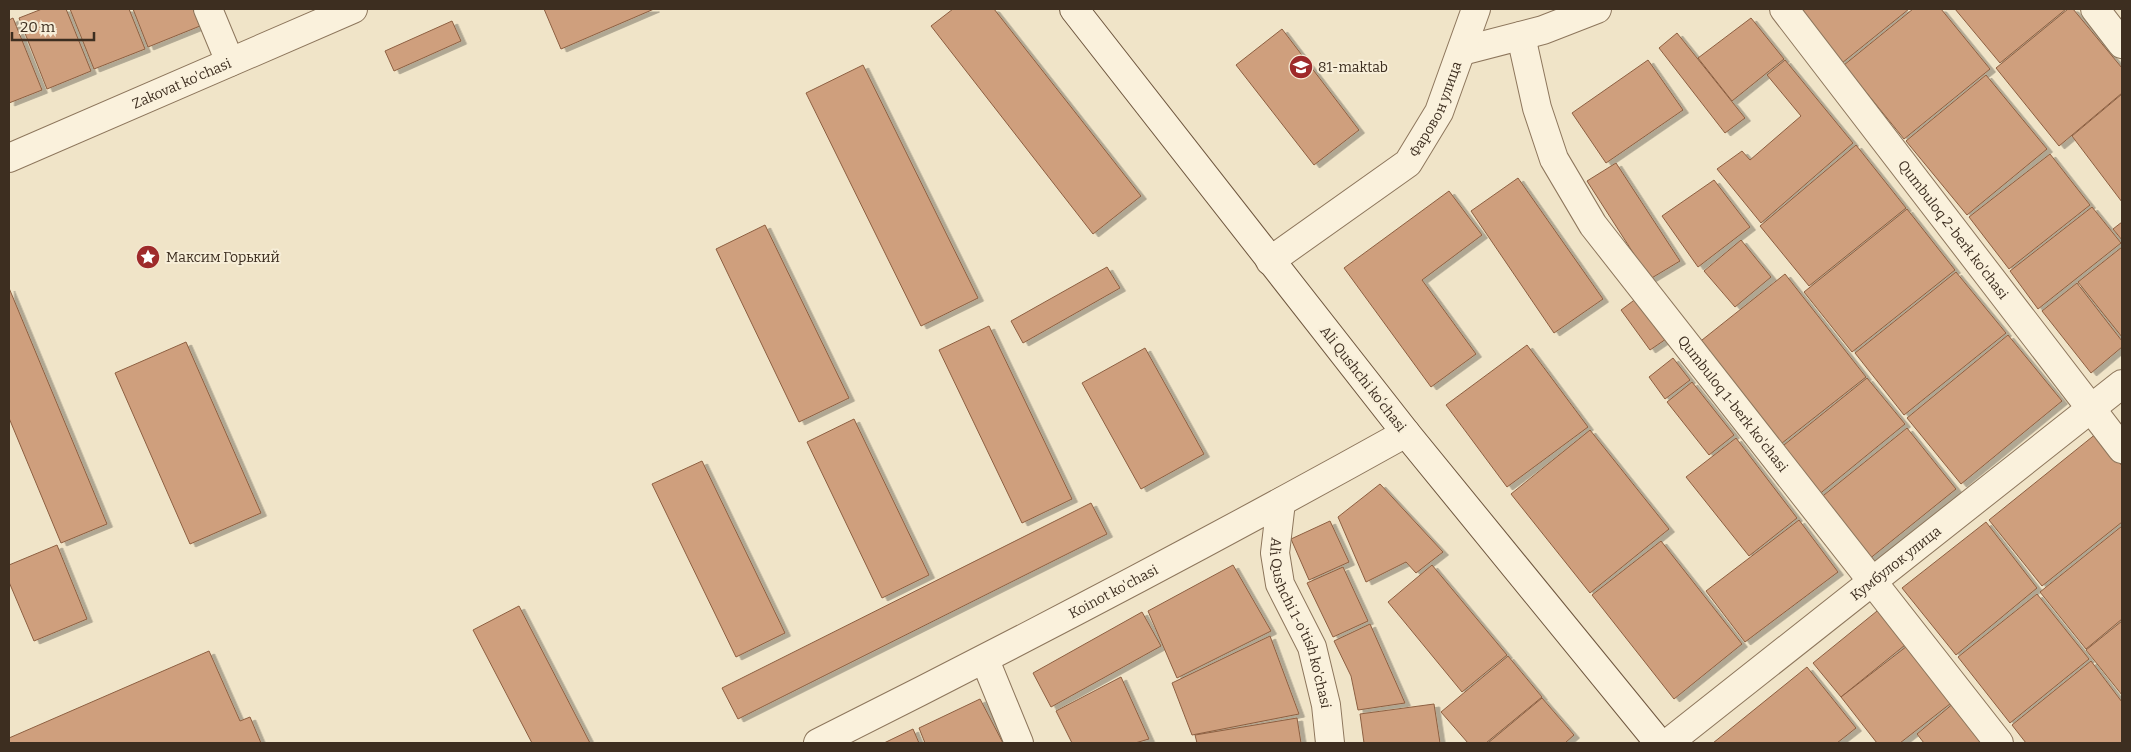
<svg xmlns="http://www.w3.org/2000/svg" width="2131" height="752" font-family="Bitter,serif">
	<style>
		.building { fill: #cf9f7d; stroke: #8d5f41; filter: url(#shadow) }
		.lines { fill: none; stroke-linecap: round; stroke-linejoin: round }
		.minor-casing { stroke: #8d765c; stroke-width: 30 }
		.tertiary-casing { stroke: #8d765c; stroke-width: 30 }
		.secondary-casing { stroke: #6f573f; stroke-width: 30 }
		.minor { stroke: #faf1dc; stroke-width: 28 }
		.tertiary { stroke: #faf1dc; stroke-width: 28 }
		.secondary { stroke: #faf1dc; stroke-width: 28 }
		.labels { text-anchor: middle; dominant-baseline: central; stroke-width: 4; stroke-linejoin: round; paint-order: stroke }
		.poi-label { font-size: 14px; fill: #3d2e20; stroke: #f7eed8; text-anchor: start }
		.street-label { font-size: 14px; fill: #3d2e20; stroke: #f7eed8 }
	</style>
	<defs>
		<filter id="shadow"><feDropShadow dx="5.5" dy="3" stdDeviation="0" flood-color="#0004"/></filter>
	</defs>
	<rect width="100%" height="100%" fill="#f0e4c8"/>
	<g class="building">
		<path d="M42,9H66L91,71L47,89L19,18Z"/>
		<path d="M70,9H129L145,49L94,69Z"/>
		<path d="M133,9H193L200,26L148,47Z"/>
		<path d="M544,9H654L561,49Z"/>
		<path d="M953,9H994L1141,196L1093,234L931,26Z"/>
		<path d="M1797,9H1909L1842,63Z"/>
		<path d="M1913,9H1941L1990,69L1904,139L1844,65Z"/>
		<path d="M1955,9H2066L2000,63Z"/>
		<path d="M2068,9H2073L2122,68V93L2059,146L1996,68Z"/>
		<path d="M13,18L42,90L9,103V20Z"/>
		<path d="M1751,18L1784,59L1732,101L1698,58Z"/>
		<path d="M452,21L461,41L394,71L385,51Z"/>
		<path d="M1282,29L1359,130L1314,165L1236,65Z"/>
		<path d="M1677,33L1745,118L1725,133L1659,48Z"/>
		<path d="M1648,60L1683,110L1606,163L1572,113Z"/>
		<path d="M1785,60L1853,143L1761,223L1717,169L1742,151L1750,160L1801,116L1767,75Z"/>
		<path d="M863,65L978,298L921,326L806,93Z"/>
		<path d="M1986,75L2047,149L1967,215L1906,141Z"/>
		<path d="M2122,94V202L2072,136Z"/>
		<path d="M1856,145L1906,208L1809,286L1760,226Z"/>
		<path d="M2050,154L2090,205L2009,269L1969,217Z"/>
		<path d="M1616,163L1680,261L1650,279L1587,181Z"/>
		<path d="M1518,178L1603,299L1554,333L1471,211Z"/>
		<path d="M1714,180L1750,227L1698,267L1662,216Z"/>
		<path d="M1449,191L1482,235L1422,280L1476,354L1431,387L1344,268Z"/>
		<path d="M2092,207L2121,243L2038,309L2010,271Z"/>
		<path d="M1907,209L1955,270L1852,352L1804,292Z"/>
		<path d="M2122,222V240L2113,229Z"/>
		<path d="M765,225L849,398L799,422L716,249Z"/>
		<path d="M1741,240L1771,277L1735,307L1704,271Z"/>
		<path d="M2122,247V337L2078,282Z"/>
		<path d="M1107,267L1120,288L1023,343L1011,321Z"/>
		<path d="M1956,272L2006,333L1904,415L1855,353Z"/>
		<path d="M1785,274L1866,377L1777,447L1697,344Z"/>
		<path d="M2077,283L2122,341V347L2091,373L2042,311Z"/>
		<path d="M9,288L107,524L61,543L9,418Z"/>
		<path d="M1637,298L1666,339L1650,350L1621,310Z"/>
		<path d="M989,326L1072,499L1022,523L939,350Z"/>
		<path d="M2008,335L2062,401L1961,484L1907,418Z"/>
		<path d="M186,342L261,513L190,544L115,373Z"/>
		<path d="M1527,345L1588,427L1507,487L1446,405Z"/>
		<path d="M1145,348L1204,454L1141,489L1082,383Z"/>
		<path d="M1673,358L1690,380L1665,399L1649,377Z"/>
		<path d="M1867,378L1905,424L1817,496L1779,449Z"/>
		<path d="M1692,382L1734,435L1709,455L1667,402Z"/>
		<path d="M854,419L929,575L882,598L807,442Z"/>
		<path d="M1907,428L1956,489L1868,560L1819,499Z"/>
		<path d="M1590,430L1669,529L1590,593L1511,494Z"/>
		<path d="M2097,433L2122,466V522L2042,586L1989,520Z"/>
		<path d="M1736,438L1797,518L1749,556L1686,477Z"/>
		<path d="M702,461L785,633L736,657L652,484Z"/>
		<path d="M1380,484L1443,552L1416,573L1406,562L1366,582L1338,517Z"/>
		<path d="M1091,503L1107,534L738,719L722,688Z"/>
		<path d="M1799,520L1838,572L1745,642L1706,591Z"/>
		<path d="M1330,521L1349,562L1309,580L1291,539Z"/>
		<path d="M1986,522L2037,588L1956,655L1902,588Z"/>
		<path d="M2122,526V619L2086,649L2040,592Z"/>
		<path d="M1661,541L1742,644L1674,699L1592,595Z"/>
		<path d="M57,545L87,619L34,641L9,582V565Z"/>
		<path d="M1233,565L1271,631L1177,678L1148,611Z"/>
		<path d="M1432,565L1507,655L1462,692L1388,602Z"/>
		<path d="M1343,567L1368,621L1333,637L1307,583Z"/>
		<path d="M2037,594L2089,659L2010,723L1958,657Z"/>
		<path d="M519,606L590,743H532L473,630Z"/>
		<path d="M1882,607L1910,641L1841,697L1813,663Z"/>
		<path d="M1142,612L1161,646L1051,707L1033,673Z"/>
		<path d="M2122,621V695L2086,650Z"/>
		<path d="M1370,624L1405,703L1358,710L1351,676L1334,641Z"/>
		<path d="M1270,636L1299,714L1192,735L1172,683Z"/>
		<path d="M1911,643L1955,700L1900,743H1877L1841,697Z"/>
		<path d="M209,651L240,721L250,717L261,743H9V738Z"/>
		<path d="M1508,656L1542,697L1486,743H1468L1441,712Z"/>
		<path d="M2091,661L2122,702V743H2026L2012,725Z"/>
		<path d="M1807,667L1856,728L1837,743H1713Z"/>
		<path d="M1121,677L1149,739L1135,743H1072L1056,711Z"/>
		<path d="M1542,698L1574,735L1565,743H1488Z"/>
		<path d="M980,699L1003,743H925L919,728Z"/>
		<path d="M1955,702L1989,743H1924L1917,734Z"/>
		<path d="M1434,704L1440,743H1364L1360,714Z"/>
		<path d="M1297,718L1301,743H1197L1195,735Z"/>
		<path d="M913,729L919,743H884Z"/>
	</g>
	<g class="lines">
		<g class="minor-casing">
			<g id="minor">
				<path d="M208,9L230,62"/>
				<path id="s1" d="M1784,9L2122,449"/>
				<path d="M2095,9L2122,44"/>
				<path id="s2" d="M1521,36L1537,108L1554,159L1593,225L1999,743"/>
				<path d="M1462,51L1543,30L1597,9"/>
				<path id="s3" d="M1270,261L1408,163L1439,112L1476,9"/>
				<path id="s4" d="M1281,502L1275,553L1280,584L1312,647L1326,705L1330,743"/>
				<path d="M985,660L1019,743"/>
				<path id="s5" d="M818,743C1016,644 1212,541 1406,433"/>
				<path id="s6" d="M1668,743L2122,384"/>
			</g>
		</g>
		<g class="tertiary-casing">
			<g id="tertiary">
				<path id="s7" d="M9,158L353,9"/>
			</g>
		</g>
		<g class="secondary-casing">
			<path id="secondary" d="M1074,9L1406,433L1659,743"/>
		</g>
		<use href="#minor" class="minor"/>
		<use href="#tertiary" class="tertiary"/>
		<use href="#secondary" class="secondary"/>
	</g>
	<defs>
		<g id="school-disc" transform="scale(1.25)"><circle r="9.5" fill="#9e2a2b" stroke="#f7eed8"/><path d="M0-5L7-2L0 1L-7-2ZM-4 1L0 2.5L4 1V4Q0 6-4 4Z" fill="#fff"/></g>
		<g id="sight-disc" transform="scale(1.25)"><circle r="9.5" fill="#9e2a2b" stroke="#f7eed8"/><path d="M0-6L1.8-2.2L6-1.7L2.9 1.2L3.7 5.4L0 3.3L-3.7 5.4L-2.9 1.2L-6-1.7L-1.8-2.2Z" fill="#fff"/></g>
	</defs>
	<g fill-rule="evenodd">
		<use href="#school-disc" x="1301" y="67"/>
		<use href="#sight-disc" x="148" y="257"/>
	</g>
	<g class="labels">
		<g class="poi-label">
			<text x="1318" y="67">81-maktab</text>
			<text x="166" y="257">Максим Горький</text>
		</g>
		<g class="street-label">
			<text stroke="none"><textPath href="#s7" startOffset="188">Zakovat ko'chasi</textPath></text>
			<text stroke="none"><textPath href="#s3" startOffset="230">Фаровон улица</textPath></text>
			<text stroke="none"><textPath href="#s1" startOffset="278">Qumbuloq 2-berk ko'chasi</textPath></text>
			<text transform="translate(1363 379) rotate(52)">Ali Qushchi koʻchasi</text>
			<text stroke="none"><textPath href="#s2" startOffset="431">Qumbuloq 1-berk ko'chasi</textPath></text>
			<text stroke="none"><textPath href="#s6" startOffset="290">Кумбулок улица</textPath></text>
			<text stroke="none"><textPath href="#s5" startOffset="332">Koinot ko'chasi</textPath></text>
			<text stroke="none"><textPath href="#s4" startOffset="126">Ali Qushchi 1-o'tish ko'chasi</textPath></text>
		</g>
	</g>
	<rect width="2131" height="752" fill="none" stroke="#3d2e20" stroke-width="20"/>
	<path d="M12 32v8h82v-8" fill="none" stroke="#3d2e20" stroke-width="2.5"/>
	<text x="20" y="32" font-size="15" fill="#3d2e20" stroke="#f7eed8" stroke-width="4" paint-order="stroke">20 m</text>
</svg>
